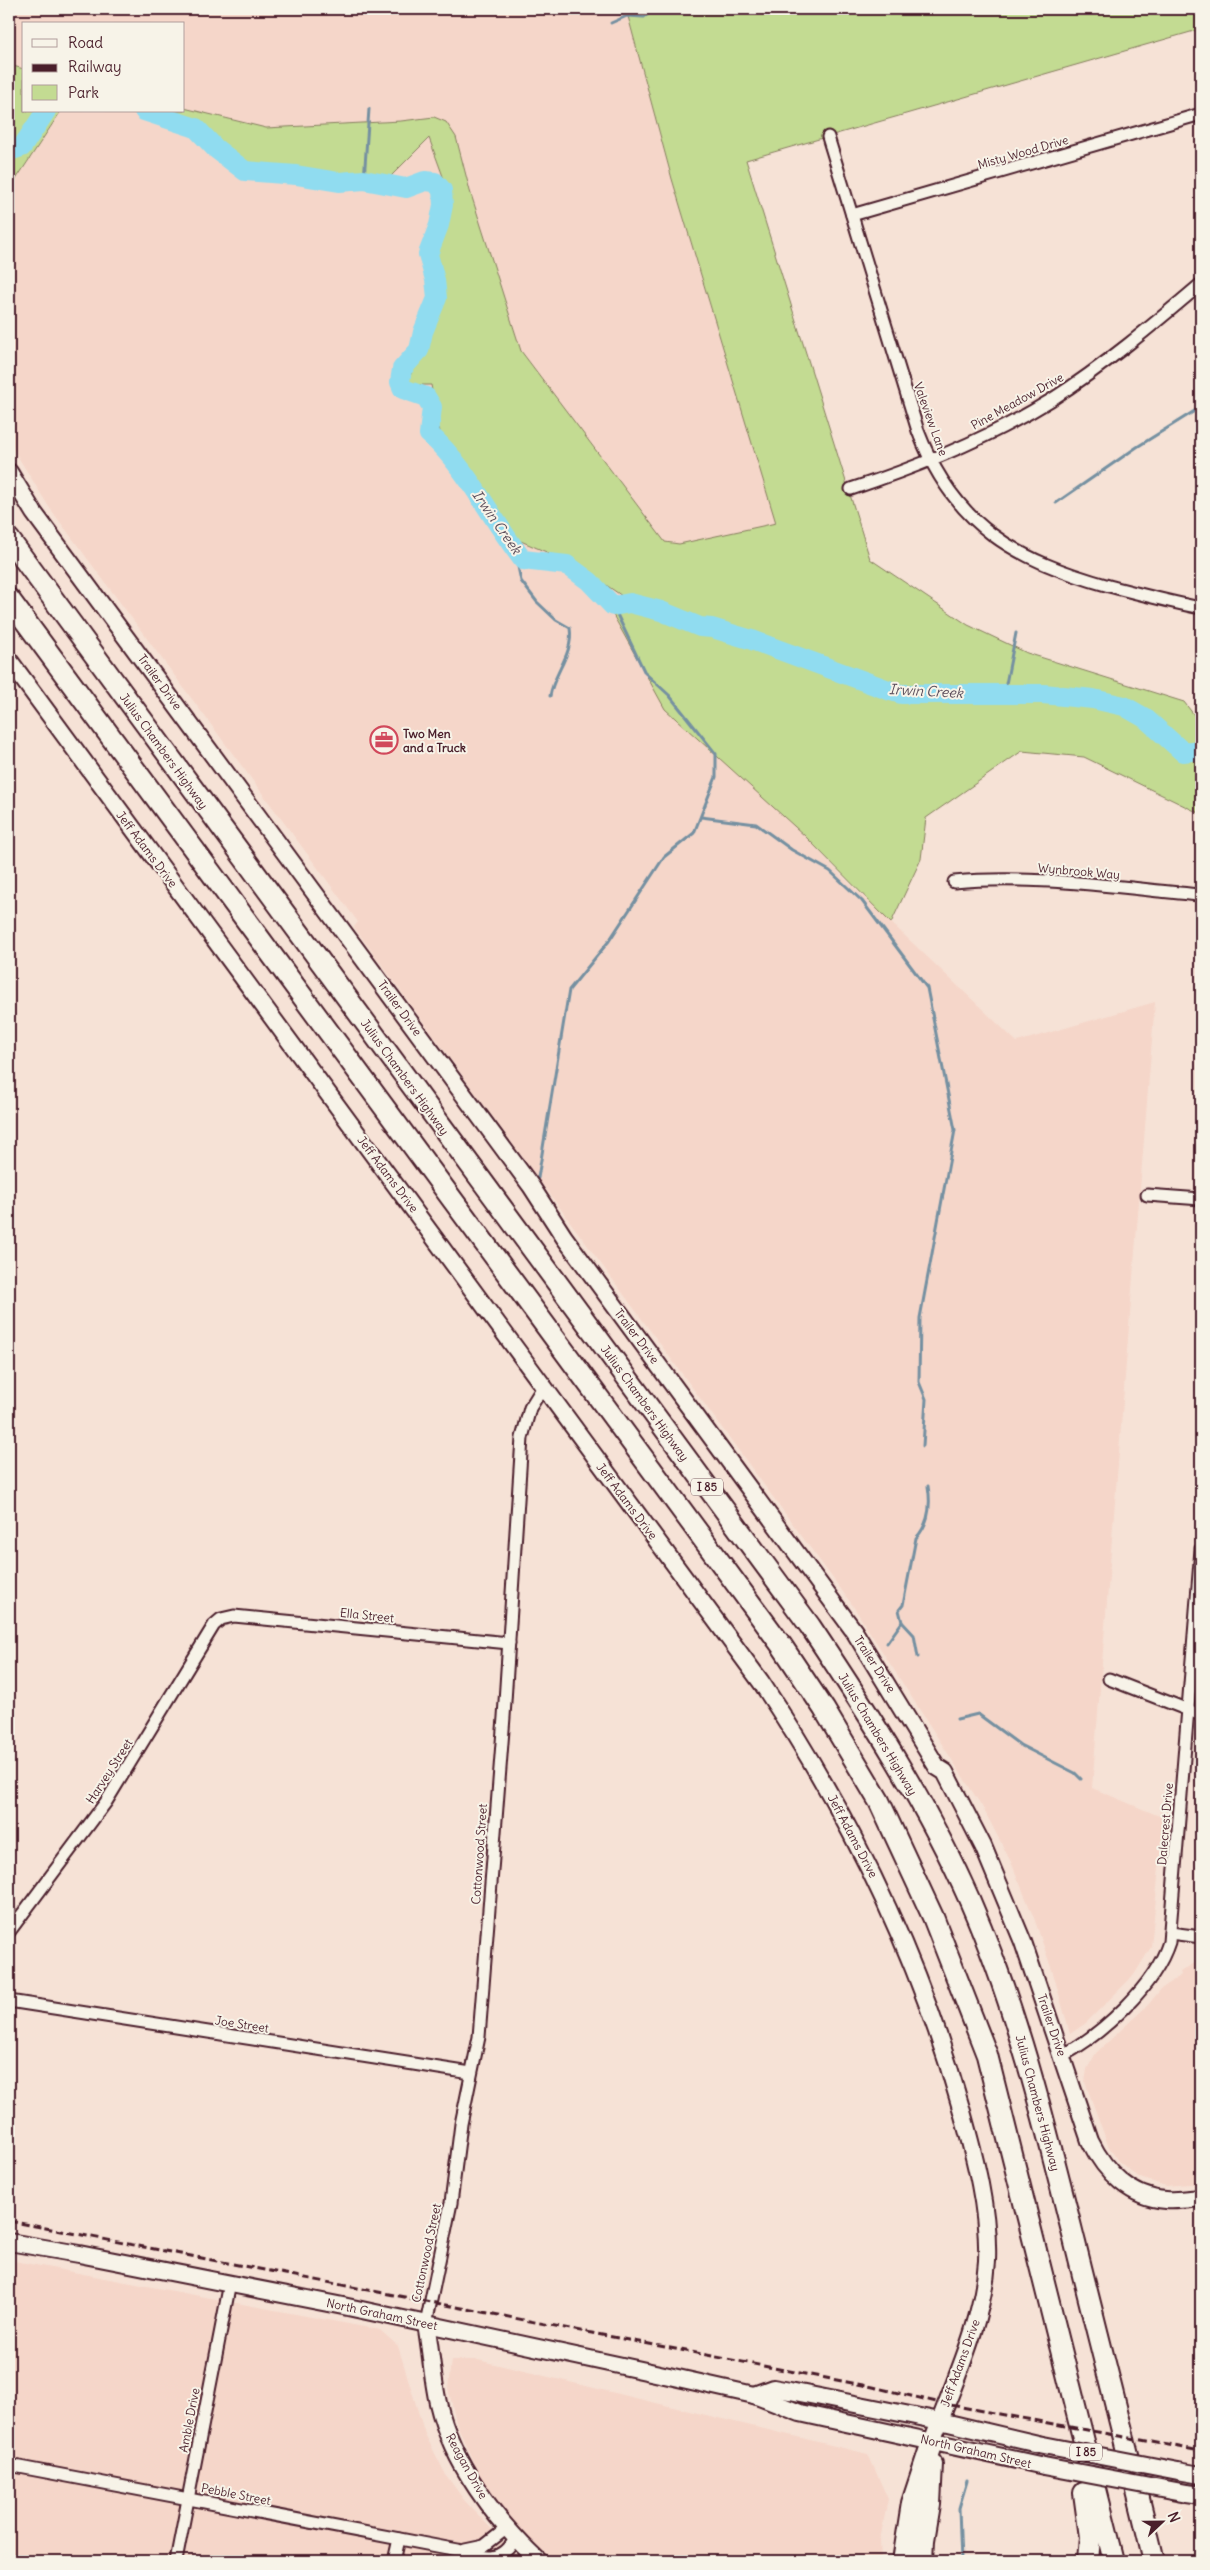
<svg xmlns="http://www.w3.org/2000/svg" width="1210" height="2570" font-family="Delius,sans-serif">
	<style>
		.built { fill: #f5d6c9 }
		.green { fill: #c3db92; stroke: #867d5e }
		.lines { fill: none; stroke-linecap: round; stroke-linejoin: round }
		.stream { stroke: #7490a1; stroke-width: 3 }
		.river { stroke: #90dcf0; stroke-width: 20 }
		.street-casing { stroke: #4a1f2b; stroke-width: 15 }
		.secondary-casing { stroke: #4a1f2b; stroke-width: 20 }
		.highway-casing { stroke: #4a1f2b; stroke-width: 24 }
		.street { stroke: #f7f3e8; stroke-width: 11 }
		.secondary { stroke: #f7f3e8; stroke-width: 16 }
		.highway { stroke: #f7f3e8; stroke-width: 20 }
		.rail { stroke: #4a1f2b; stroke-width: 3; stroke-dasharray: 8 4; stroke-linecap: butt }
		.secondary-bridge-casing { stroke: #4a1f2b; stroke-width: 20; stroke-linecap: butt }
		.secondary-bridge { stroke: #f7f3e8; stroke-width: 16 }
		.labels { text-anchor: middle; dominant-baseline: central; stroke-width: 4; stroke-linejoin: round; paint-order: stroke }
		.shield { fill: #f7f3e8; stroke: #7e5f64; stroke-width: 1 }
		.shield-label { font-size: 11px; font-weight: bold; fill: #4a1f2b }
		.street-label { font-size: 12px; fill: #4a1f2b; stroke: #f7f3e8 }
		.poi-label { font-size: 12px; font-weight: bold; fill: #4a1f2b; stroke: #f7f3e8; text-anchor: start }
		.water-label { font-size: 14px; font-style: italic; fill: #5c4e5c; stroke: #f7f3e8 }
	</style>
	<rect width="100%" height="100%" fill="#f6e2d6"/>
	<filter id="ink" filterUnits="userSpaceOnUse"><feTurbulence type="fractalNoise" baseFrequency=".02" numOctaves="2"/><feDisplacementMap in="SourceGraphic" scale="10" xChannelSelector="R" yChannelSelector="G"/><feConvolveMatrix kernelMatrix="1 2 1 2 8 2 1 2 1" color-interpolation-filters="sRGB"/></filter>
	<g filter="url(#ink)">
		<g class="built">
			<path d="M9,9H626L672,179L791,572L696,587L521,351L470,191L456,137L434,117L401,121L266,128L184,108V24H24V69L9,65Z"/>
			<path d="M61,111H146L191,128L233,164L288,178L360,176L385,182L429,138L448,190L428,251L443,279L441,307L407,384L431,385L441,437L516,539L577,565L625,599L607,605L805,836L845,879L1017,1042L1155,1002L1092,1788L1164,1818L1151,1947L1134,1975L1086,2023L1070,2034L1054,1976L1034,1918L1011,1862L983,1808L851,1603L476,1094L354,927L358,922L49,507L15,452L9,435V190Z"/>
			<path d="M1201,1959V2183L1166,2186L1140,2178L1118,2161L1108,2145L1085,2082L1087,2069L1096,2053L1148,2005L1161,1989L1181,1975L1180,1972Z"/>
			<path d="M9,2260L380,2330L398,2346L425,2434L446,2475L464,2500L522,2561H9Z"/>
			<path d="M451,2360H478L868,2454L888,2499L880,2540L881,2561H553L536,2550L501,2511L480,2478L457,2425L448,2388Z"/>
		</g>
		<g class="green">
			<path d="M626,9H1201V29L746,160L870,559L968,625L1027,653L1184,702L1201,724V814L1084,757L1022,751L926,818L921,859L891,923L805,836L665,709L607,604L625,598L577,565L516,539L441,437L431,385H406L441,306L443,279L428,251L448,190L429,138L385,182L360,176L288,178L233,164L191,128L146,111H184V108L266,128L401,121L434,117L446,122L456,137L470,191L521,351L665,542L679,544L776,523L672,179Z"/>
			<path d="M9,65L24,69V111H61L9,190Z"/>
		</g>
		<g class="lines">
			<g class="stream">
				<path d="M611,23L627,16L644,17L654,9"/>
				<path d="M364,180L369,109"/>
				<path d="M1056,503L1137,447L1201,407"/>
				<path d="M523,560L517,562L521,581L537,602L556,620L570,628C574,654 554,672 550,696"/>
				<path d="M1004,694L1016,633"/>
				<path d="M701,817L756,824L792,850L830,871L862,901L927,988L955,1130L920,1318L919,1382L926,1399L923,1446"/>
				<path d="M538,1178L569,990L609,941L664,857L694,833L716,777V754L669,695L645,673L613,606"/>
				<path d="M887,1643L902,1622"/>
				<path d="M918,1657L914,1635L902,1622L899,1610L903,1605L916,1538C930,1523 931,1504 928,1486"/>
				<path d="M957,1719L978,1714L1020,1745L1075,1773L1081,1779"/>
				<path d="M961,2561L959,2508L967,2481"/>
			</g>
			<g class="river">
				<path d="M144,111L196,128L215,148L245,171L296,175L339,182L364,180L406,188L425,181L435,182L442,190L443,205L439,225L428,254L435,280L437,298L423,332L419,350L402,369L400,382L403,389L426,397L432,407L429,434C467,467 491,519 523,560L567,565L589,581L613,606L630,603L661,611L700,627L712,628L752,640L891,691L901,694H1043L1093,699L1124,706L1145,718L1183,752L1201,750"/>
				<path d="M9,151L22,147L46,111"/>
			</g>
			<g class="street-casing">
				<g id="street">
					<path d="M828,137L918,431C954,526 1016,560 1109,586C1140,594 1170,602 1201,608"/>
					<path d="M852,215L1201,114"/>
					<path d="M851,489C921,466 988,439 1051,400C1104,366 1154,324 1201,284"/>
					<path d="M954,882C1032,874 1122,888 1201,895"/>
					<path d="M1147,1195L1201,1199"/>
					<path d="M1109,1679L1201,1715"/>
					<path d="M9,1932L106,1802L214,1625L221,1619L234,1616L509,1643"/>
					<path d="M1170,1933L1201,1937"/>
					<path d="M9,2001L471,2073"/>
					<path d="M1062,2056C1102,2034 1155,1986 1169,1942L1201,1549"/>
					<path d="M426,2324L451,2203L461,2124L479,2037L504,1717L522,1438L530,1408L543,1387"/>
					<path d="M9,2465L458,2550C483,2558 502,2565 516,2537"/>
					<path d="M465,2550L484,2546L507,2528"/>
					<path d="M176,2561L230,2283"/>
					<path d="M394,2561L399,2539"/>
				</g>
			</g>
			<g class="secondary-casing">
				<g id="secondary">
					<path d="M9,472L34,513L531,1186L564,1237L854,1631L937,1767L945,1772L983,1846L1023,1942L1090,2141C1105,2172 1131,2198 1166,2200C1178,2201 1190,2199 1201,2198"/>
					<path d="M9,660L761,1682C850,1815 918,1954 961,2108C975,2158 989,2210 987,2261C983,2324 953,2383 932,2442"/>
					<path d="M9,2242L79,2254L343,2306L669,2376L754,2395L800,2413L1044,2466"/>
					<path d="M426,2324C431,2350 432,2377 438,2403C452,2463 495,2520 539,2561"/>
					<path d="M754,2395L773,2388L790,2391L940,2421L1038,2444"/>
					<path d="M1178,2471L1201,2475"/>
					<path d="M1187,2493L1201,2495"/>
				</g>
			</g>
			<g class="highway-casing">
				<g id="highway">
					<path d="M9,539L810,1626C869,1714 927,1804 970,1901C1018,2011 1046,2127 1075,2243C1101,2349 1129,2455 1154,2561"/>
					<path d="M9,599L782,1646L824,1709L879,1801L933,1917L987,2055L1114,2561"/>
					<path d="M1084,2493L1090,2537L1088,2561"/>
					<path d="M903,2561L912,2503L932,2442"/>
					<path d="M923,2561L924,2540L930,2504L932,2464"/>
				</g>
			</g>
			<use href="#street" class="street"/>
			<use href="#secondary" class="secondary"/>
			<use href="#highway" class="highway"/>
			<path class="rail" d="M9,2221L873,2387L945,2404L1201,2451"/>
			<g class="secondary-bridge-casing">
				<g id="secondary-bridge">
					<path d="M1038,2444L1178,2471"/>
					<path d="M1044,2466L1187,2493"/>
				</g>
			</g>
			<use href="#secondary-bridge" class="secondary-bridge"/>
		</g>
	</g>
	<defs>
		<g id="office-ring" transform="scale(1.4375)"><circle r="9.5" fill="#f7f3e8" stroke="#d1495b" stroke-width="1.5"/><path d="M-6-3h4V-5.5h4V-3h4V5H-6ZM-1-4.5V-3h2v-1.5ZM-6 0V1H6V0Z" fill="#d1495b"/></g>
	</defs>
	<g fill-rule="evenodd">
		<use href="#office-ring" x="384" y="740"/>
	</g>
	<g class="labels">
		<g class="shield">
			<rect x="691" y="1478.5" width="32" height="17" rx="4"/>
			<rect x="1070" y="2443.5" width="32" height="17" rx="4"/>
		</g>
		<g class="shield-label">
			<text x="707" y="1487">I 85</text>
			<text x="1086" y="2452">I 85</text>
		</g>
		<g class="street-label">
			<text transform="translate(1023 152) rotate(-16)">Misty Wood Drive</text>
			<text transform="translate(1017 401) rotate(-29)">Pine Meadow Drive</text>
			<text transform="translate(931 419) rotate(70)">Valeview Lane</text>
			<text transform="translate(160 682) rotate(54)">Trailer Drive</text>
			<text transform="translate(164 751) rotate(54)">Julius Chambers Highway</text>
			<text transform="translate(147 849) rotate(53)">Jeff Adams Drive</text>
			<text transform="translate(1079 871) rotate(5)">Wynbrook Way</text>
			<text transform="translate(400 1008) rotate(54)">Trailer Drive</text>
			<text transform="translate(405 1077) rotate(54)">Julius Chambers Highway</text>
			<text transform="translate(388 1174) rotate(53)">Jeff Adams Drive</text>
			<text transform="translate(637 1336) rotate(53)">Trailer Drive</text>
			<text transform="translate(645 1403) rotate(54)">Julius Chambers Highway</text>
			<text transform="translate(627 1501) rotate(53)">Jeff Adams Drive</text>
			<text transform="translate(367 1615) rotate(6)">Ella Street</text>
			<text transform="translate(875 1664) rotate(57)">Trailer Drive</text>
			<text transform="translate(878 1734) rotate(59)">Julius Chambers Highway</text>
			<text transform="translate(109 1771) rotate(-57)">Harvey Street</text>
			<text transform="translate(1165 1824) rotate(-85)">Dalecrest Drive</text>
			<text transform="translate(853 1836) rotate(62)">Jeff Adams Drive</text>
			<text transform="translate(479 1854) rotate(-86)">Cottonwood Street</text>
			<text transform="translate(242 2024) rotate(9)">Joe Street</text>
			<text transform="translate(1052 2025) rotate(71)">Trailer Drive</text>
			<text transform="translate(1038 2103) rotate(75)">Julius Chambers Highway</text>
			<text transform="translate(426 2253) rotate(-78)">Cottonwood Street</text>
			<text transform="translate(382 2314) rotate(12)">North Graham Street</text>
			<text transform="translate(960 2363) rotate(-70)">Jeff Adams Drive</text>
			<text transform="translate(189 2420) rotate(-79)">Amble Drive</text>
			<text transform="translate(976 2451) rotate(13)">North Graham Street</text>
			<text transform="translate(467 2466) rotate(61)">Reagan Drive</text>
			<text transform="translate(236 2494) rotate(11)">Pebble Street</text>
		</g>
		<g class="poi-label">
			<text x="403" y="733">Two Men<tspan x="403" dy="14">and a Truck</tspan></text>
		</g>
		<g class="water-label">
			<text transform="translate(497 522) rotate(55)">Irwin Creek</text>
			<text transform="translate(926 691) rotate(3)">Irwin Creek</text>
		</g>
	</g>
	<rect width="1210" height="2570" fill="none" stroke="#f7f3e8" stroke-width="30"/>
	<rect x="15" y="15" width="1180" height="2540" fill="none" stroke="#4a1f2b" stroke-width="2" filter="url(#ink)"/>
	<rect x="22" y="22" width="162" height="90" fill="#f7f3e8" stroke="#b29e9c"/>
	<rect x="32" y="39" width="25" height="8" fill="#f7f3e8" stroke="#b29e9c"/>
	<text x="68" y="48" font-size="15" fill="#4a1f2b">Road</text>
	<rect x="32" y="64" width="25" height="8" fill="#4a1f2b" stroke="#b29e9c"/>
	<text x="68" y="72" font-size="15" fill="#4a1f2b">Railway</text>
	<rect x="32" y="85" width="25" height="15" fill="#c3db92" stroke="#b29e9c"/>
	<text x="68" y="98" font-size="15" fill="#4a1f2b">Park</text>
	<g transform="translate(1162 2522) rotate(68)" stroke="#f7f3e8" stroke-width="4" paint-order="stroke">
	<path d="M0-4L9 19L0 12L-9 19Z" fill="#4a1f2b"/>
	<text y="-8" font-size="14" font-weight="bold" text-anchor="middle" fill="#4a1f2b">N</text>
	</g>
</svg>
